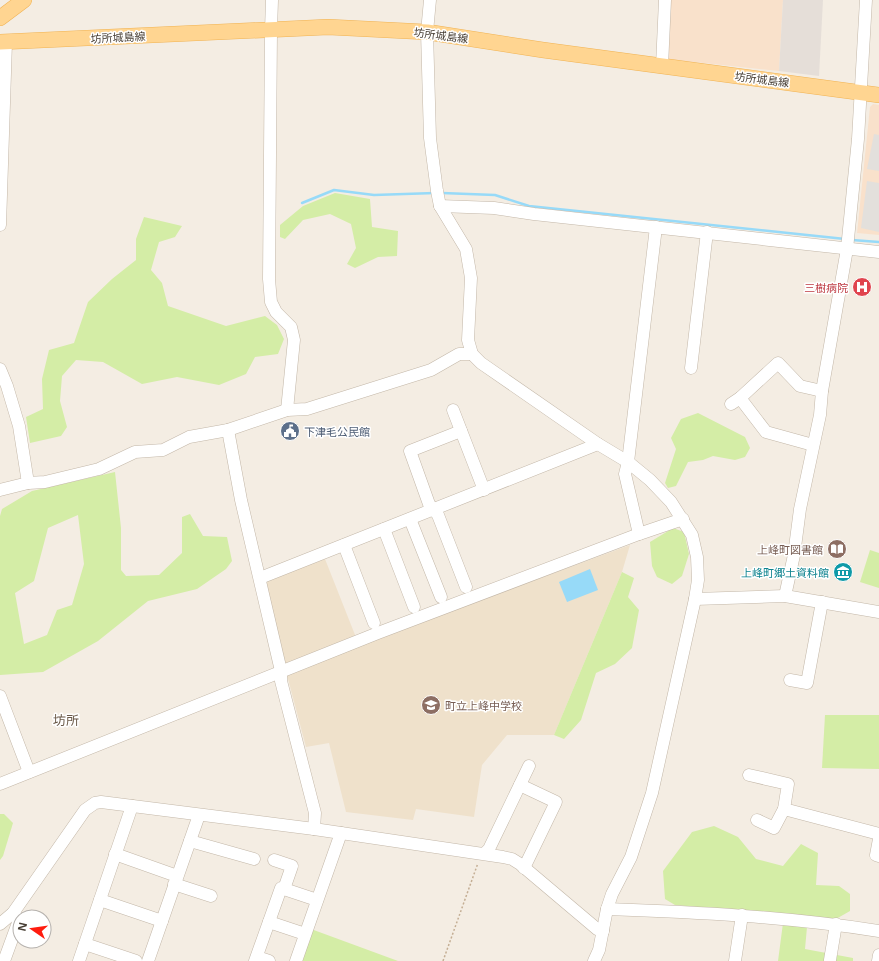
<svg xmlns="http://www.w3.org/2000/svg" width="879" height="961" font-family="'Noto Sans','Noto Sans JP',sans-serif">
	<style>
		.commercial { fill: #f9e1cb }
		.industrial { fill: #e5ded8 }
		.education { fill: #efe1cb }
		.green { fill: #d4eda6; fill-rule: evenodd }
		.parking { fill: #e3e0dc }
		.water { fill: #97daf8 }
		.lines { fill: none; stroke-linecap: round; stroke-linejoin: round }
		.stream { stroke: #97daf8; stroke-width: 2.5 }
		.minor-casing { stroke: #c3b7a8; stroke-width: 13 }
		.major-casing { stroke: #f1b353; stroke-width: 16 }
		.path { stroke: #c4ae94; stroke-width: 1.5; stroke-dasharray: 2 2; stroke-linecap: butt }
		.minor { stroke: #fff; stroke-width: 12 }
		.major { stroke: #ffd591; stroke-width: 15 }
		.labels { text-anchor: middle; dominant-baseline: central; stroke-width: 3; stroke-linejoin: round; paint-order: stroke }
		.street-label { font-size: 11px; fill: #463d33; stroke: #fff }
		.health-label { font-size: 11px; fill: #be3a42; stroke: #fff; text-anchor: end }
		.service-label { font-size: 11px; fill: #4e5e75; stroke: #fff; text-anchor: start }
		.education-label { font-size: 11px; fill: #785e54; stroke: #fff; text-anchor: end }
		.culture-label { font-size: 11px; fill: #0d838f; stroke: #fff; text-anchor: end }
		.quarter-label { font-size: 13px; fill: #6a5948; stroke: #fff }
	</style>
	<rect width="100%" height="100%" fill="#f4ede3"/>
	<g class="commercial">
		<path d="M669,0H783L779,71L666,59Z"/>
		<path d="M873,104L879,105V235L857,233L870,107Z"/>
	</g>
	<path class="industrial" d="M783,0H823L819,76L779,71Z"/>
	<path class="education" d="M630,545L622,572L554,735H507L482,765L474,817L416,809L413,820L346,812L329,743L306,747L287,675L266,581L325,559L359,645Z"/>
	<g class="green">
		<path d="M335,193L370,199L372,227L398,231L397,256L378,257L355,268L347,264L356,248L351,224L330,214L303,220L285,239L280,237V225L303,206Z"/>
		<path d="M144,217L182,226L175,237L159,242L151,270L162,283L168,306L226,326L265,316L277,325L284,339L278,354L255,357L246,374L219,385L177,377L142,384L103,362L76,360L62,376L60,401L67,427L61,436L30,443L26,417L43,409L42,379L49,350L74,343L88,302L112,279L136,260V239Z"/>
		<path d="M698,413L745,437L750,448L745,457L735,460L713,456L703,460L688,462L676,486L668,488L665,483L676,449L671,438L681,419Z"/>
		<path d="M115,472L121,528V570L126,576L159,575L182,553V517L190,514L203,536L227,537L232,561L226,569L197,589L148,601L98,641L43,672L0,675V516L2,509L32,491ZM78,515L84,564L72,605L57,610L47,635L24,644L15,593L34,581L48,528Z"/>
		<path d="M673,528L684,532L689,554L682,576L672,584L657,577L652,566L650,542Z"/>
		<path d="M870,550L879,553V588L860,582Z"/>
		<path d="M622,572L634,578L628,597L639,610L632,648L615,664L596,673L581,720L564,739L554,735Z"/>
		<path d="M825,715H879V769L822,768Z"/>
		<path d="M0,814H4L13,823L3,856L0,860Z"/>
		<path d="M714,826L738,837L756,859L783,866L801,844L818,853L816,885L839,886L850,894V911L836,919L675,905L665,899L663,871L692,832Z"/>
		<path d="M783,923L807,927L805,949L853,958V961H778Z"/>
		<path d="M311,929L398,961H300Z"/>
	</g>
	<g class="parking">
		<path d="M874,134L879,135V171L867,169Z"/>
		<path d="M867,181L879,183V232L861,228Z"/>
	</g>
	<path class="water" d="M590,569L598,590L567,602L559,582Z"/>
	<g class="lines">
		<g class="stream">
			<path d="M442,193L495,195L529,206L845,239"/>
			<path d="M302,203L334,190L374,195L435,193"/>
			<path d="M852,240L879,242"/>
		</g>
		<g class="minor-casing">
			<g id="minor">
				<path d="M272,0L271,30L269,279L271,302L276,312L291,327L294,340L287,410"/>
				<path d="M430,0L427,32L430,138L437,191L440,206L466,249L471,278L468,340L472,354L481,363L598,444L628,462L650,480L671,502L692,535L697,557L698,580L695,599L652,793L631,857L612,894L607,909L599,950L594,961"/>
				<path d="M662,66L665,0"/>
				<path d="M440,206L494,208L534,214L879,252"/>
				<path d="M0,225L6,42"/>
				<path d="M691,368L707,232"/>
				<path d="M0,369L7,386L19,426L28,483"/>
				<path d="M740,398L766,432L813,445"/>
				<path d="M731,404L740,398L778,363L800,386L822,391"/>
				<path d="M453,410L484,490"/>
				<path d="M228,430L241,500L281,671V681L315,813L314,829"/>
				<path d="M461,431L410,451L429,504L438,515L466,587"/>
				<path d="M0,490L28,483L45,482L99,469L135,452L163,450L189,437L228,430L287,410L307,409L431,370L459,354H472"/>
				<path d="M410,519L441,597"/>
				<path d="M384,529L414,607"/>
				<path d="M639,534L625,474L628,462L656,227"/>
				<path d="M344,545L374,623"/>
				<path d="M260,578L598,444"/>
				<path d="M785,596L794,555L800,509L820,415L822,391L847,249L858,139L866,0"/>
				<path d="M695,599L785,596L879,612"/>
				<path d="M790,680L807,683L822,602"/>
				<path d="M0,696L29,772"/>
				<path d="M749,775L788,784L784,809L774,828L757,820"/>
				<path d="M0,784L378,633L639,534L683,519"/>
				<path d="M520,785L556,802L524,868"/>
				<path d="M784,809L879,834"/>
				<path d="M879,839L876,855L879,856"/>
				<path d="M190,841L254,859"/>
				<path d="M485,853L489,849L529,766"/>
				<path d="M115,854L177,876"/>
				<path d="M274,860L292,866L284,889L317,900"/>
				<path d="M174,884L211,896"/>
				<path d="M100,900L162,921"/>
				<path d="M607,909C698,912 789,917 879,931"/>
				<path d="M269,922L305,934"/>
				<path d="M0,924L13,913L85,810L95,803L101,802L314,829L503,857L512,859L520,864L597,929L603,931"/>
				<path d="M85,944L136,961"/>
				<path d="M257,957L269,961"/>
				<path d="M830,960L836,924"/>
				<path d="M4,961L19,920L13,913"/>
				<path d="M79,961L132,806"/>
				<path d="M148,961L199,815"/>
				<path d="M255,961L281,888L284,889"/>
				<path d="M296,961L341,833"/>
				<path d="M735,961L742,915"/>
				<path d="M878,961L879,955"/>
			</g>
		</g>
		<g class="major-casing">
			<g id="major">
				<path d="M0,18L24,0"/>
				<path d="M0,42L328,27L427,32L543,50L879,95"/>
			</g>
		</g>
		<path class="path" d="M443,961L478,863"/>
		<use href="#minor" class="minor"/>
		<use href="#major" class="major"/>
	</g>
	<defs>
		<g id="hospital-disc" transform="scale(1)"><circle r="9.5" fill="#e0444e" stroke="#fff"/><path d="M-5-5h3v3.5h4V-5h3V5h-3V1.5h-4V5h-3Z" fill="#fff"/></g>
		<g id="civic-disc" transform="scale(1)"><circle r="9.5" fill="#5c6f8a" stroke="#fff"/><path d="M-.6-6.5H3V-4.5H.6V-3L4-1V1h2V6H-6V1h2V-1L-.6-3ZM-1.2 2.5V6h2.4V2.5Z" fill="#fff"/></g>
		<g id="library-disc" transform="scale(1)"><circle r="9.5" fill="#8d6e63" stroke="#fff"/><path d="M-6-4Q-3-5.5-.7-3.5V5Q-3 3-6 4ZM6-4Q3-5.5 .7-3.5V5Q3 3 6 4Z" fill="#fff"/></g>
		<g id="museum-disc" transform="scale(1)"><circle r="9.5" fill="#0f9aa8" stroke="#fff"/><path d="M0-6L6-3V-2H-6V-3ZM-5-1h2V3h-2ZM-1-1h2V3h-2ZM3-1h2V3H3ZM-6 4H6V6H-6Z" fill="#fff"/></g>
		<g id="school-disc" transform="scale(1)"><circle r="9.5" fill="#8d6e63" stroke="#fff"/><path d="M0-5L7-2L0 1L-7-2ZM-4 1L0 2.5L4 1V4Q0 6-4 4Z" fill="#fff"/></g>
	</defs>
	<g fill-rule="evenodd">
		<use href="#hospital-disc" x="862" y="287"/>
		<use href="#civic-disc" x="290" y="431"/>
		<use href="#library-disc" x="837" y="549"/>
		<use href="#museum-disc" x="843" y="572"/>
		<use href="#school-disc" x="431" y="705"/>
	</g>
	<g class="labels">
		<g class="street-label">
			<text transform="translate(441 35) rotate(7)">坊所城島線</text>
			<text transform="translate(118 37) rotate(-3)">坊所城島線</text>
			<text transform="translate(762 79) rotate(7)">坊所城島線</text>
		</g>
		<g class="health-label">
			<text x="848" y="287">三樹病院</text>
		</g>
		<g class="service-label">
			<text x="304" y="431">下津毛公民館</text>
		</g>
		<g class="education-label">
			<text x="823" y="549">上峰町図書館</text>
			<text x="445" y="705" text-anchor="start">町立上峰中学校</text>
		</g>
		<g class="culture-label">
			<text x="829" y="572">上峰町郷土資料館</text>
		</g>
		<g class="quarter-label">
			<text x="66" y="720">坊所</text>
		</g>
	</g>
	<g transform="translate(32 929) rotate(283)"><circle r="19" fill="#ffffff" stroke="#b5b1ad"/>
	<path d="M0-3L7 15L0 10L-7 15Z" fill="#ff1c0f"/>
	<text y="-6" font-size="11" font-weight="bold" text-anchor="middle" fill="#463d33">N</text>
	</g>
</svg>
